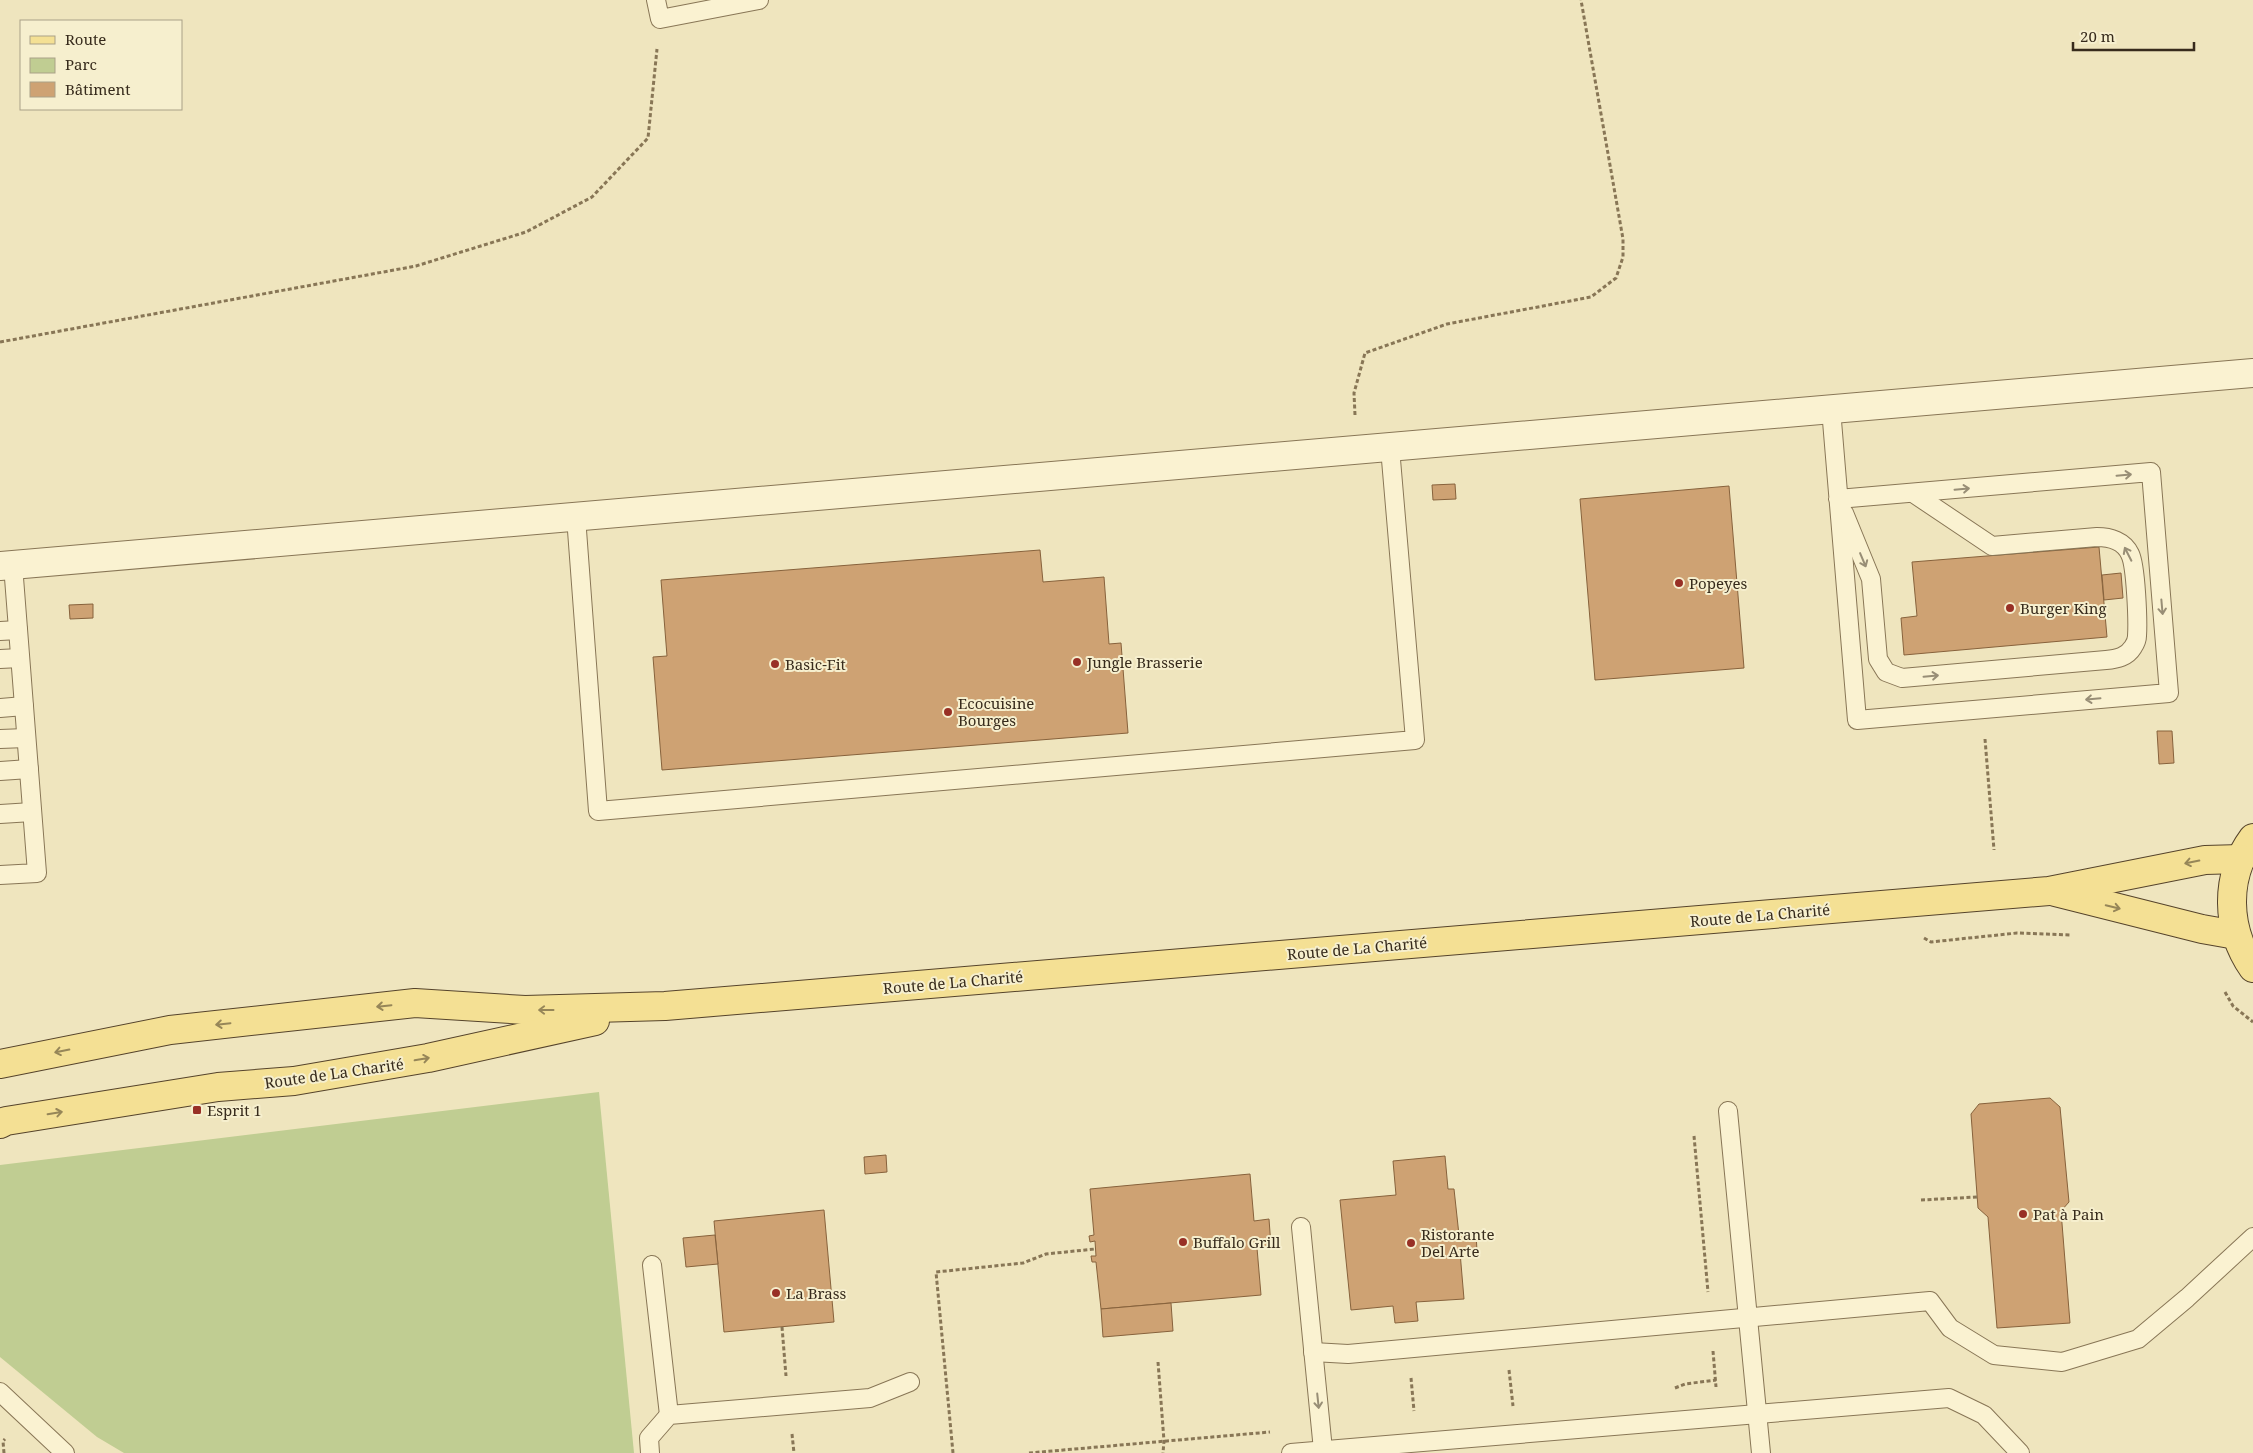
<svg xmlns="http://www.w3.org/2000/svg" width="2253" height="1453" font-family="'Noto Serif',serif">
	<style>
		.green { fill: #c0cd92 }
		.building { fill: #cea273; stroke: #87623c }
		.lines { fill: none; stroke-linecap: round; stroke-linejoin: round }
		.service-casing { stroke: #887656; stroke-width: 20 }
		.minor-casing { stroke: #887656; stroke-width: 30 }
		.primary-casing { stroke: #55432b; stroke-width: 30 }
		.path { stroke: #887656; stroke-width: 3; stroke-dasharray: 4 2.5; stroke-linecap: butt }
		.service { stroke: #faf2d1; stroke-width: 18 }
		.minor { stroke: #faf2d1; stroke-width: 28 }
		.primary { stroke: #f4e094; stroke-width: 28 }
		.oneway { stroke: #988e76 }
		.oneway2 { stroke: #968658 }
		.poi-dot { fill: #983025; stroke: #f6efce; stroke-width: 2 }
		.labels { text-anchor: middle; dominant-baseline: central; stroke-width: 4; stroke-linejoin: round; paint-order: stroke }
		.poi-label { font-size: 15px; fill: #372b1c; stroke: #f6efce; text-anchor: start }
		.street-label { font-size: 15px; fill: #372b1c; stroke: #f6efce }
	</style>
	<rect width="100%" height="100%" fill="#efe5be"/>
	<path class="green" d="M599,1092L634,1453H124L97,1437L0,1357V1165Z"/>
	<g class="building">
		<path d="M1455,484L1456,499L1433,500L1432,485Z"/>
		<path d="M1729,486L1744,668L1595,680L1580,499Z"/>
		<path d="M2099,547L2107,637L1904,655L1901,618L1917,616L1912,562Z"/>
		<path d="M1040,550L1043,582L1104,577L1109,644L1121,643L1128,733L662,770L653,657L667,656L661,580Z"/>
		<path d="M2121,573L2123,598L2104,600L2102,575Z"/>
		<path d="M93,604V618L70,619L69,605Z"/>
		<path d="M2157,731H2172L2174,763L2159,764Z"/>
		<path d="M2050,1098L2060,1107L2069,1202L2061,1211L2070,1323L1997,1328L1988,1217L1978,1208L1971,1114L1979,1104Z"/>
		<path d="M886,1155L887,1172L865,1174L864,1157Z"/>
		<path d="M1445,1156L1448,1189H1454L1459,1235L1476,1233L1477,1251L1460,1252L1464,1299L1416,1302L1418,1321L1395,1323L1393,1306L1351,1310L1340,1200L1396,1195L1393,1161Z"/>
		<path d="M1250,1174L1254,1221L1269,1219L1271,1246L1257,1248L1261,1295L1101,1309L1096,1262H1092L1091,1256H1096L1095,1241L1090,1242L1089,1236L1094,1235L1090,1189Z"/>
		<path d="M824,1210L834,1322L724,1332L714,1221Z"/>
		<path d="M715,1235L718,1264L686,1267L683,1238Z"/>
		<path d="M1171,1303L1173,1331L1103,1337L1101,1309Z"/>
	</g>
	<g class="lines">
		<g class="service-casing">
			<g id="service">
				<path d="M656,0L660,19L759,0"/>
				<path d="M1831,409L1857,720L2169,693L2151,472L1838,499"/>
				<path d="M1844,513L1871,579L1878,659L1886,672L1902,678L2106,660C2117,659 2127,657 2133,647C2135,644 2137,639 2137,636C2138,621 2136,566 2130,554C2124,541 2110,537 2097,537L1992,546L1913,493"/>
				<path d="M576,517L598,811L633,808L1415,740L1390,448"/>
				<path d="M0,631L18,630"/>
				<path d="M0,659L20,658"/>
				<path d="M0,708L24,706"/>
				<path d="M0,739L26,738"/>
				<path d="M0,771L29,769"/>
				<path d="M0,814L32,812"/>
				<path d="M0,875L37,873L13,565"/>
				<path d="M1728,1111L1761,1453"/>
				<path d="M1301,1227L1323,1450"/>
				<path d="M652,1265L669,1415"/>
				<path d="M1313,1352L1348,1354L1930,1301L1950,1328L1994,1355L2062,1362L2138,1339L2187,1298L2253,1237"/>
				<path d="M0,1392L65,1453"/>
				<path d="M650,1453L649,1438L669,1415L870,1398L910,1382"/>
				<path d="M1291,1453L1949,1398L1984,1415L2020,1453"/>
			</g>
		</g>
		<g class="minor-casing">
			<path id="minor" d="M0,566L2253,373"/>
		</g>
		<g class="primary-casing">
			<g id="primary">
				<path d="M2253,838C2224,877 2226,929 2253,968"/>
				<path d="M2055,892L2202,929L2236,935"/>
				<path d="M0,1064L170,1030L415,1003L525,1010L665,1006L2049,891L2205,860L2241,859"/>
				<path d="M0,1124L6,1121L218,1087L294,1081L428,1058L595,1021"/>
			</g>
		</g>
		<g class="path">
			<path d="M0,342L416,266L526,232L592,197L648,138L657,49"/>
			<path d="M1355,415L1354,393L1365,353L1447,324L1591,297L1616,278L1623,257V239L1581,0"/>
			<path d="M1985,739L1994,850"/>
			<path d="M1924,938L1931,942L2017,933L2071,935"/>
			<path d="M2225,992L2233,1006L2253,1022"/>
			<path d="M1694,1136L1708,1292"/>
			<path d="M1921,1200L1977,1197"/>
			<path d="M782,1327L786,1376"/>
			<path d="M1713,1351L1716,1387"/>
			<path d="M1158,1362L1164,1441L1163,1453"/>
			<path d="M1509,1370L1513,1406"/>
			<path d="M1411,1378L1414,1411"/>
			<path d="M1675,1388L1685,1384L1716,1380"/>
			<path d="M792,1434L794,1453"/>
			<path d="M4,1453L3,1441L5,1439"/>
			<path d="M953,1453L936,1272L1023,1263L1046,1254L1095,1249"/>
			<path d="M1029,1453L1270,1432"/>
		</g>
		<use href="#service" class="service"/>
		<use href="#minor" class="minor"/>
		<use href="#primary" class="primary"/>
	</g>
	<defs><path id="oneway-shaft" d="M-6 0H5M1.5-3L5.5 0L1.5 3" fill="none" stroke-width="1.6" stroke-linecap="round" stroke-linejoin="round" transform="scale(1.25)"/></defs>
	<g class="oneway">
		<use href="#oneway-shaft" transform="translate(2124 475) rotate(-5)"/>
		<use href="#oneway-shaft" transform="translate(1962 489) rotate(-5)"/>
		<use href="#oneway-shaft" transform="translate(2128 554) rotate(-117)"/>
		<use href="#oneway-shaft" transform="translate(1863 560) rotate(67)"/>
		<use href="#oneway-shaft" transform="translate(2162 607) rotate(85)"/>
		<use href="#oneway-shaft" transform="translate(1931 676) rotate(-5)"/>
		<use href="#oneway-shaft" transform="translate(2093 699) rotate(175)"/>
		<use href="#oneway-shaft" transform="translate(1318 1401) rotate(84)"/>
	</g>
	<g class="oneway2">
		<use href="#oneway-shaft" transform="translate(2192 862) rotate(169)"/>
		<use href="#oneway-shaft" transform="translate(2113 907) rotate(14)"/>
		<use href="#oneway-shaft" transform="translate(384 1006) rotate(174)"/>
		<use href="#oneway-shaft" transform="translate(546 1010) rotate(180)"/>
		<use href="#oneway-shaft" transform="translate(223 1024) rotate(174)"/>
		<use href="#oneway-shaft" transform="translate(62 1051) rotate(169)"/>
		<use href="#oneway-shaft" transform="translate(422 1059) rotate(-10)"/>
		<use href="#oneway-shaft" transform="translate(55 1113) rotate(-9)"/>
	</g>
	<g class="poi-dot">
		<circle cx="1679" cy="583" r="5"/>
		<circle cx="2010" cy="608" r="5"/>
		<circle cx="1077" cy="662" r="5"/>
		<circle cx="775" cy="664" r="5"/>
		<circle cx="948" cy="712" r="5"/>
		<rect x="192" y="1105" width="10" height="10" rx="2.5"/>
		<circle cx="2023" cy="1214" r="5"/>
		<circle cx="1183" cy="1242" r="5"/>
		<circle cx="1411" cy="1243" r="5"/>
		<circle cx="776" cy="1293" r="5"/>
	</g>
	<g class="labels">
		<g class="poi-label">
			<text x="1689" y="583">Popeyes</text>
			<text x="2020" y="608">Burger King</text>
			<text x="1087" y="662">Jungle Brasserie</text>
			<text x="785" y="664">Basic-Fit</text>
			<text x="958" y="703">Ecocuisine<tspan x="958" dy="17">Bourges</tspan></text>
			<text x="207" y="1110">Esprit 1</text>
			<text x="2033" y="1214">Pat à Pain</text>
			<text x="1421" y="1234">Ristorante<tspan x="1421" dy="17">Del Arte</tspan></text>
			<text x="1193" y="1242">Buffalo Grill</text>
			<text x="786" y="1293">La Brass</text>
		</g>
		<g class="street-label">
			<text transform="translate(1760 915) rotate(-5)">Route de La Charité</text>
			<text transform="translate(1357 948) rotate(-5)">Route de La Charité</text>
			<text transform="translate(953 982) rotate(-5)">Route de La Charité</text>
			<text transform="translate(334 1073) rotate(-8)">Route de La Charité</text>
		</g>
	</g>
	<rect x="20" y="20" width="162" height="90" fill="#f6efce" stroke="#aaa187"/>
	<rect x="30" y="36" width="25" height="8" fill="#f4e094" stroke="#aaa187"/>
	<text x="65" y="45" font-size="15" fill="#372b1c">Route</text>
	<rect x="30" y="58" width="25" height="15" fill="#c0cd92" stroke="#aaa187"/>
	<text x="65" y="70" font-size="15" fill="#372b1c">Parc</text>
	<rect x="30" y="82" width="25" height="15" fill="#cea273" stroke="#aaa187"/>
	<text x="65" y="95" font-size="15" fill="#372b1c">Bâtiment</text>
	<path d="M2073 42v8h121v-8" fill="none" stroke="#372b1c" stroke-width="2.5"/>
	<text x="2080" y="42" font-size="15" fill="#372b1c" stroke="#f6efce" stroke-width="4" paint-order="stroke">20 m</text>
</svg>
